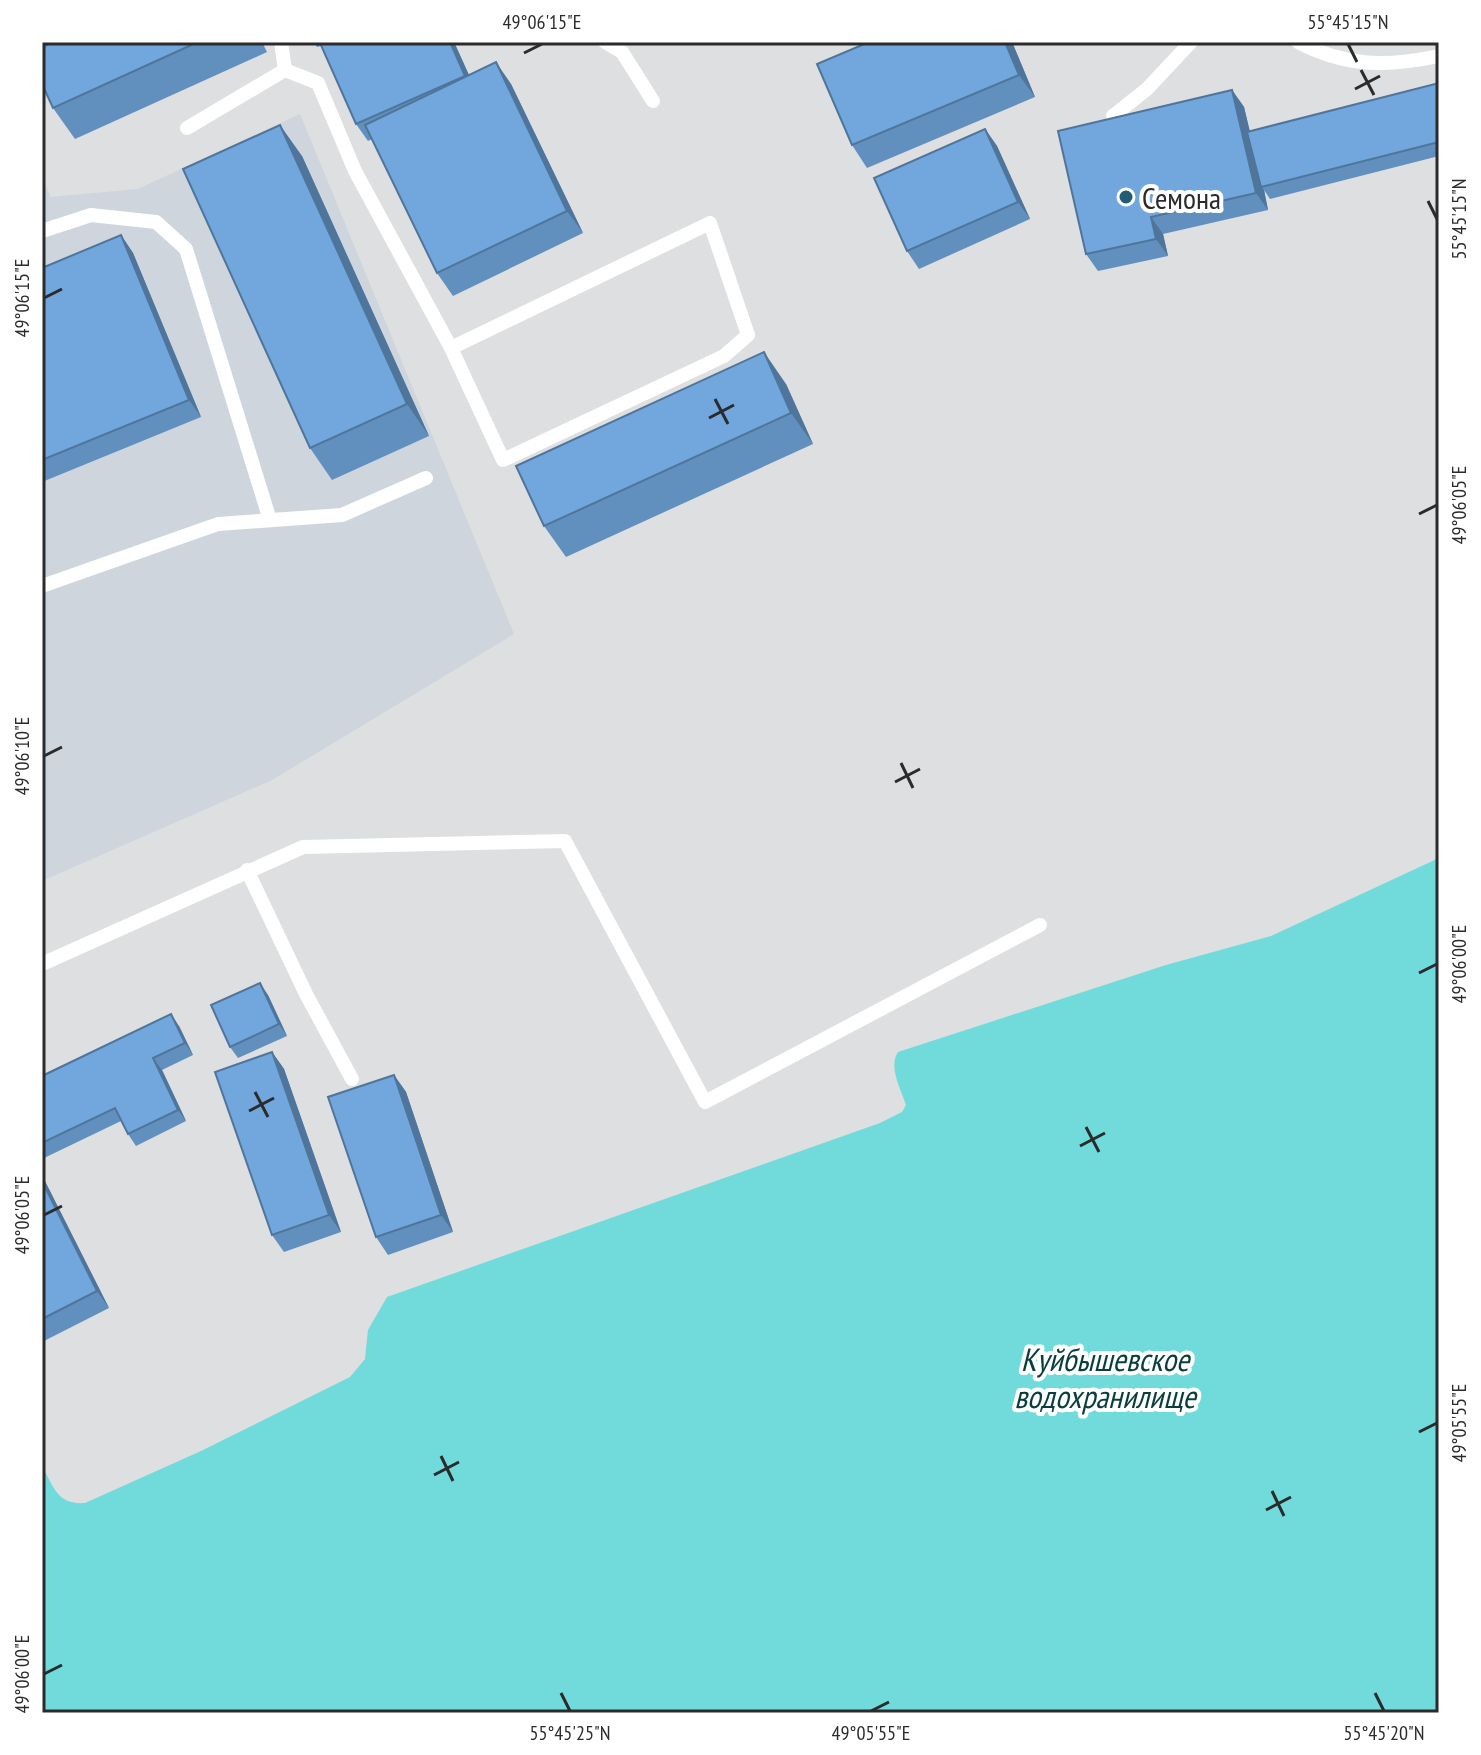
<svg xmlns="http://www.w3.org/2000/svg" width="1481" height="1755" font-family="'PT Sans Narrow',sans-serif">
	<style>
		.built { fill: #ced5dd }
		.water { fill: #71dada }
		.lines { fill: none; stroke-linecap: round; stroke-linejoin: round }
		.service { stroke: #fff; stroke-width: 14 }
		.wall { fill: #6190be }
		.shaded-wall { fill: #4f759b }
		.building { fill: #71a7dd; stroke: #4f759b; stroke-width: 2 }
		.ticks { fill: none; stroke: #2a2b2c; stroke-width: 3 }
		.poi-dot { fill: #215e75; stroke: #fff; stroke-width: 3 }
		.labels { text-anchor: middle; dominant-baseline: central; stroke-width: 8; stroke-linejoin: round; paint-order: stroke }
		.poi-label { font-size: 30px; fill: #2a2b2c; stroke: #fff; text-anchor: start }
		.water-label { font-size: 32px; font-style: italic; fill: #0a3e3e; stroke: #fff }
		.neatline { fill: none; stroke: #2a2b2c; stroke-width: 3 }
		.ticks-label { font-size: 20px; text-anchor: middle; fill: #2a2b2c }
	</style>
	<rect width="100%" height="100%" fill="#dddfe0"/>
	<path class="built" d="M300,114L514,634L272,780L42,881V178L51,197L138,189Z"/>
	<path class="water" d="M1439,858V1713H42V1466C54,1487 57,1505 85,1503L201,1451L350,1377L365,1359L368,1330L387,1297L880,1123L902,1112L906,1105C901,1089 888,1067 898,1052L1166,965L1271,936Z"/>
	<g class="lines">
		<g class="service">
			<path d="M605,42L622,52L653,101"/>
			<path d="M1298,42C1346,67 1387,67 1439,56"/>
			<path d="M285,70L318,83L355,171L451,348L503,460L724,356L748,335L710,223L451,348"/>
			<path d="M1113,116L1147,89L1191,42"/>
			<path d="M187,128L285,70L281,42"/>
			<path d="M42,231L91,215L156,222L186,249L270,520"/>
			<path d="M42,586L218,524L342,515L426,478"/>
			<path d="M247,870L306,994L352,1079"/>
			<path d="M42,964L303,847L565,841L705,1102L1040,925"/>
		</g>
	</g>
	<g class="wall">
		<path d="M53,42H262L267,52L75,139L53,108Z"/>
		<path d="M314,42H454L469,75L511,84L583,233L453,296L437,273L372,139L368,141L356,124L321,46L317,47Z"/>
		<path d="M869,42H1012L1035,97L867,168L852,145Z"/>
		<path d="M1439,83V156L1270,199L1264,190L1268,210L1163,234L1168,256L1098,271L1086,254L1232,90L1244,107L1250,132Z"/>
		<path d="M985,129L997,146L1030,219L919,269L907,251Z"/>
		<path d="M302,156L429,436L332,480L310,448Z"/>
		<path d="M121,235L133,253L201,417L42,482V268Z"/>
		<path d="M786,384L813,444L566,557L544,526Z"/>
		<path d="M268,995L287,1036L238,1058L230,1047Z"/>
		<path d="M179,1026L193,1055L162,1070L186,1121L136,1146L128,1134L121,1121L42,1159V1076Z"/>
		<path d="M272,1052L284,1069L341,1232L284,1252L272,1235Z"/>
		<path d="M394,1075L406,1092L453,1232L388,1255L376,1237Z"/>
		<path d="M42,1176L109,1308L44,1341L42,1338Z"/>
	</g>
	<g class="shaded-wall">
		<path d="M450,42H454L477,93L465,76Z"/>
		<path d="M1005,42H1012L1035,97L1019,75Z"/>
		<path d="M496,62L511,84L583,233L567,211Z"/>
		<path d="M1232,90L1244,107L1263,187H1261L1264,190L1268,210L1256,193Z"/>
		<path d="M280,125L302,156L429,436L407,404Z"/>
		<path d="M985,129L997,146L1030,219L1018,202Z"/>
		<path d="M1151,217L1163,234L1168,256L1156,239Z"/>
		<path d="M121,235L133,253L201,417L189,400Z"/>
		<path d="M764,352L786,384L813,444L791,413Z"/>
		<path d="M260,983L268,995L287,1036L279,1024Z"/>
		<path d="M171,1014L179,1026L193,1055L185,1043Z"/>
		<path d="M272,1052L284,1069L341,1232L329,1215Z"/>
		<path d="M153,1058L162,1070L186,1121L178,1110Z"/>
		<path d="M394,1075L406,1092L453,1232L441,1215Z"/>
		<path d="M42,1176L45,1181L109,1308L97,1291L42,1181Z"/>
	</g>
	<g class="building">
		<path d="M53,42H198L53,108L42,84V47Z"/>
		<path d="M322,42H450L465,76L356,124L320,43Z"/>
		<path d="M869,42H1005L1019,75L852,145L817,64Z"/>
		<path d="M496,62L567,211L437,273L365,125Z"/>
		<path d="M1439,83V142L1261,187L1247,132Z"/>
		<path d="M1232,90L1256,193L1151,217L1156,239L1086,254L1058,131Z"/>
		<path d="M280,125L407,404L310,448L183,169Z"/>
		<path d="M985,129L1018,202L907,251L874,178Z"/>
		<path d="M121,235L189,400L42,460V268Z"/>
		<path d="M764,352L791,413L544,526L516,466Z"/>
		<path d="M260,983L279,1024L230,1047L211,1005Z"/>
		<path d="M171,1014L185,1043L153,1058L178,1110L128,1134L115,1108L42,1143V1076Z"/>
		<path d="M272,1052L329,1215L272,1235L215,1072Z"/>
		<path d="M394,1075L441,1215L376,1237L328,1097Z"/>
		<path d="M42,1181L97,1291L42,1319Z"/>
	</g>
	<path class="ticks" d="M1348,44L1357,62M524,53L542,44M1361,70L1374,95M1355,89L1380,76M1428,201L1437,219M44,298L62,289M715,399L728,424M709,418L734,405M1419,514L1437,505M44,756L62,747M901,763L913,788M895,782L920,769M1419,973L1437,964M255,1092L268,1117M249,1111L274,1098M1086,1127L1099,1152M1080,1146L1105,1133M44,1215L62,1206M1419,1432L1437,1423M441,1456L453,1481M434,1475L459,1462M1272,1491L1284,1516M1266,1510L1291,1497M44,1674L62,1665M561,1693L570,1711M1375,1693L1384,1711M871,1711L889,1702"/>
	<circle class="poi-dot" cx="1126" cy="197" r="8"/>
	<g class="labels">
		<g class="poi-label">
			<text x="1142" y="197">Семона</text>
		</g>
		<g class="water-label">
			<text x="1105" y="1359">Куйбышевское<tspan x="1105" dy="37">водохранилище</tspan></text>
		</g>
	</g>
	<rect width="1481" height="1755" fill="none" stroke="#ffffff" stroke-width="88"/>
	<rect x="44" y="44" width="1393" height="1667" class="neatline"/>
	<g class="ticks-label">
		<text x="542" y="29">49°06'15"E</text>
		<text x="1348" y="29">55°45'15"N</text>
		<text transform="translate(1459 219) rotate(-90)" y="7">55°45'15"N</text>
		<text transform="translate(22 298) rotate(-90)" y="7">49°06'15"E</text>
		<text transform="translate(1459 505) rotate(-90)" y="7">49°06'05"E</text>
		<text transform="translate(22 756) rotate(-90)" y="7">49°06'10"E</text>
		<text transform="translate(1459 964) rotate(-90)" y="7">49°06'00"E</text>
		<text transform="translate(22 1215) rotate(-90)" y="7">49°06'05"E</text>
		<text transform="translate(1459 1423) rotate(-90)" y="7">49°05'55"E</text>
		<text transform="translate(22 1674) rotate(-90)" y="7">49°06'00"E</text>
		<text x="570" y="1740">55°45'25"N</text>
		<text x="871" y="1740">49°05'55"E</text>
		<text x="1384" y="1740">55°45'20"N</text>
	</g>
</svg>
